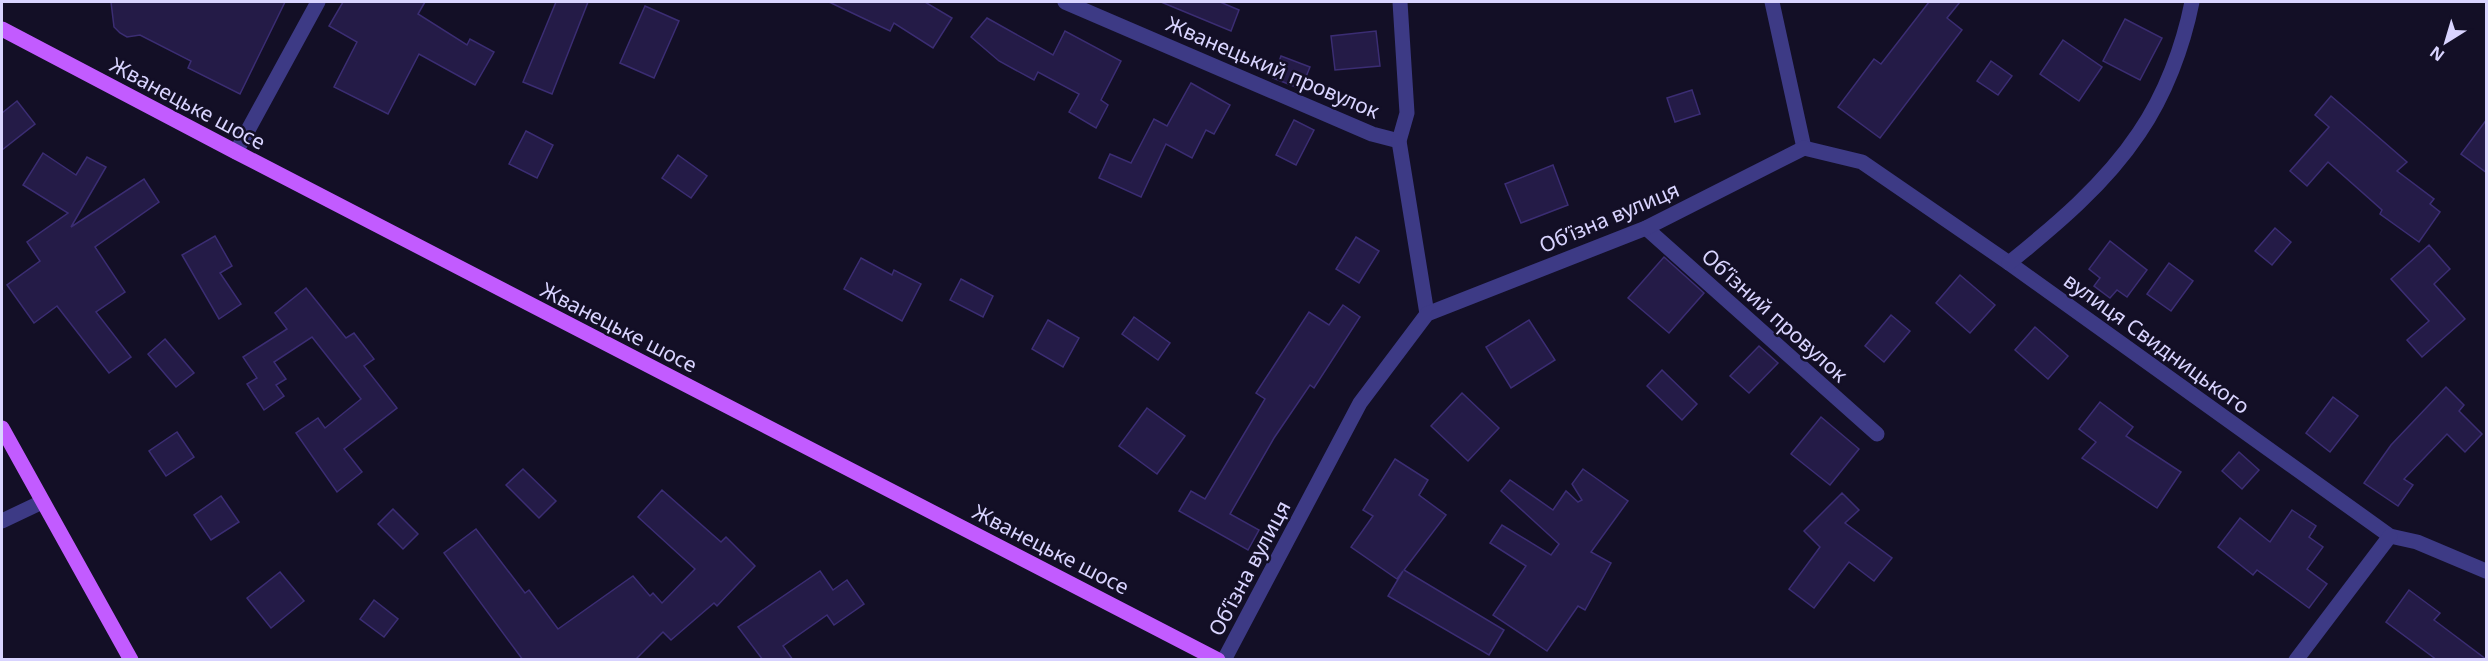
<svg xmlns="http://www.w3.org/2000/svg" width="2488" height="661" font-family="'Noto Sans',sans-serif">
	<style>
		.building { fill: #241b47; stroke: #3b2d73; stroke-width: 1.5 }
		.lines { fill: none; stroke-linecap: round; stroke-linejoin: round }
		.minor { stroke: #3d3a85; stroke-width: 15 }
		.major { stroke: #c25bff; stroke-width: 15 }
		.labels { text-anchor: middle; dominant-baseline: central; stroke-width: 5; stroke-linejoin: round; paint-order: stroke }
		.street-label { font-size: 21px; fill: #d9d4ff; stroke: #130f26 }
	</style>
	<rect width="100%" height="100%" fill="#130f26"/>
	<g class="building">
		<path d="M111,2H285L240,94L188,68L191,61L140,35L127,37L120,33L114,27Z"/>
		<path d="M343,2H425L418,14L467,45L470,39L494,52L475,85L419,54L388,114L334,87L357,42L329,26Z"/>
		<path d="M556,2H588L552,94L523,82Z"/>
		<path d="M829,2H925L952,18L933,48L894,23L890,31Z"/>
		<path d="M1161,2H1220L1239,10L1231,31Z"/>
		<path d="M1929,2H1960L1947,18L1962,30L1880,138L1838,107L1874,59L1881,64Z"/>
		<path d="M645,6L679,21L654,78L620,63Z"/>
		<path d="M987,18L1053,55L1065,31L1121,61L1101,100L1108,105L1096,128L1069,112L1079,94L1038,72L1034,80L999,61L971,37Z"/>
		<path d="M2125,19L2162,38L2140,80L2103,61Z"/>
		<path d="M1376,31L1380,66L1335,70L1331,36Z"/>
		<path d="M2063,40L2102,67L2079,101L2040,74Z"/>
		<path d="M1281,56L1310,67L1301,89L1273,78Z"/>
		<path d="M1991,61L2012,76L1998,95L1977,81Z"/>
		<path d="M1191,83L1230,105L1214,134L1206,130L1192,158L1166,144L1141,197L1099,178L1110,154L1131,163L1154,119L1167,126Z"/>
		<path d="M1692,90L1700,114L1675,122L1667,98Z"/>
		<path d="M2331,96L2407,162L2397,171L2434,199L2430,204L2440,212L2419,242L2380,214L2382,210L2328,162L2307,186L2290,171L2329,127L2315,115Z"/>
		<path d="M17,101L35,124L2,150V113Z"/>
		<path d="M2487,119V173L2461,154Z"/>
		<path d="M1294,120L1314,130L1296,165L1276,155Z"/>
		<path d="M526,131L553,145L537,178L509,164Z"/>
		<path d="M43,153L76,175L87,157L106,167L71,227L144,179L159,202L95,247L125,292L96,312L131,357L109,373L57,306L34,323L7,285L40,261L27,242L68,213L23,185Z"/>
		<path d="M678,155L707,176L691,198L662,178Z"/>
		<path d="M1553,165L1568,205L1521,223L1505,184Z"/>
		<path d="M2275,228L2291,242L2272,265L2255,251Z"/>
		<path d="M215,236L232,266L220,273L241,304L219,319L182,255Z"/>
		<path d="M1356,237L1379,251L1359,283L1336,269Z"/>
		<path d="M2110,241L2147,270L2127,297L2117,290L2110,298L2094,286L2100,278L2089,269Z"/>
		<path d="M2429,245L2450,269L2434,284L2465,319L2422,357L2407,340L2429,321L2391,279Z"/>
		<path d="M1664,257L1704,293L1669,333L1628,298Z"/>
		<path d="M861,258L892,275L894,270L921,284L902,321L844,289Z"/>
		<path d="M2169,263L2193,281L2171,311L2147,294Z"/>
		<path d="M1960,275L1995,305L1970,333L1936,303Z"/>
		<path d="M961,279L993,296L983,317L950,300Z"/>
		<path d="M306,288L346,338L354,333L374,359L364,366L397,408L344,449L362,472L337,492L296,433L318,418L325,428L361,399L312,337L274,362L286,379L276,385L284,396L264,410L247,384L257,378L243,357L287,329L275,313Z"/>
		<path d="M1343,305L1360,317L1314,388L1310,385L1274,438L1230,514L1259,530L1248,550L1179,511L1191,491L1205,499L1265,399L1256,393L1309,312L1329,325Z"/>
		<path d="M1891,315L1910,331L1884,362L1865,346Z"/>
		<path d="M1134,317L1170,343L1158,360L1122,334Z"/>
		<path d="M1048,320L1079,338L1063,367L1032,349Z"/>
		<path d="M1529,320L1555,360L1511,388L1486,347Z"/>
		<path d="M2035,327L2068,356L2048,379L2015,350Z"/>
		<path d="M165,339L194,373L176,387L148,354Z"/>
		<path d="M1759,346L1778,363L1749,393L1730,376Z"/>
		<path d="M1662,370L1697,404L1682,420L1647,386Z"/>
		<path d="M2446,387L2464,405L2459,411L2482,434L2465,452L2447,434L2404,479L2413,485L2398,506L2364,483L2391,445Z"/>
		<path d="M1462,393L1499,428L1468,461L1431,426Z"/>
		<path d="M2333,397L2358,416L2330,452L2306,433Z"/>
		<path d="M2100,402L2133,427L2126,436L2181,472L2157,508L2082,458L2096,442L2079,429Z"/>
		<path d="M1147,408L1185,436L1157,474L1119,446Z"/>
		<path d="M1821,417L1859,449L1830,485L1791,454Z"/>
		<path d="M177,432L194,457L166,476L149,451Z"/>
		<path d="M2239,452L2259,470L2242,489L2222,471Z"/>
		<path d="M1395,459L1428,480L1419,495L1446,515L1404,570L1504,630L1489,655L1388,596L1403,571L1397,579L1351,547L1373,516L1363,510Z"/>
		<path d="M523,469L556,501L539,518L506,485Z"/>
		<path d="M1583,469L1628,501L1591,552L1611,563L1585,610L1578,606L1547,651L1493,615L1526,566L1490,543L1502,525L1551,555L1559,544L1501,491L1510,480L1553,510L1566,491L1578,502L1582,500L1572,484Z"/>
		<path d="M662,490L721,542L726,537L755,566L717,606L714,603L671,640L663,632L635,660H523L444,553L476,529L525,593L529,590L558,629L633,576L650,596L653,593L662,603L695,569L638,517Z"/>
		<path d="M1842,493L1859,510L1845,523L1892,558L1874,581L1849,562L1814,608L1789,589L1820,547L1804,531Z"/>
		<path d="M221,496L239,522L211,540L194,515Z"/>
		<path d="M393,509L418,534L403,549L378,524Z"/>
		<path d="M2292,510L2316,526L2309,537L2323,547L2307,569L2327,584L2309,608L2257,570L2253,575L2218,547L2240,518L2270,542Z"/>
		<path d="M820,571L833,590L847,580L864,604L834,625L827,615L783,646L793,660H763L738,627Z"/>
		<path d="M280,572L304,601L271,628L247,598Z"/>
		<path d="M2409,590L2440,613L2434,620L2487,660H2437L2386,622Z"/>
		<path d="M374,600L398,619L384,637L360,619Z"/>
	</g>
	<g class="lines">
		<g class="minor">
			<path d="M1065,2L1372,134L1399,141"/>
			<path d="M1400,2L1407,113L1399,141L1427,314"/>
			<path d="M1772,2L1804,148"/>
			<path d="M1804,148L1862,162L2009,263L2390,536L2417,542L2486,571"/>
			<path d="M236,152L318,2"/>
			<path d="M1646,228L1877,434"/>
			<path d="M2009,263C2056,225 2105,184 2139,133C2165,95 2183,47 2192,2"/>
			<path d="M2,521L42,502"/>
			<path d="M1224,660L1360,403L1427,314L1646,228L1804,148"/>
			<path d="M2296,660L2390,536"/>
		</g>
		<g class="major">
			<path d="M2,29L236,152L1218,660"/>
			<path d="M2,428L131,660"/>
		</g>
	</g>
	<g class="labels">
		<g class="street-label">
			<text transform="translate(1273 67) rotate(23)">Жванецький провулок</text>
			<text transform="translate(188 103) rotate(28)">Жванецьке шосе</text>
			<text transform="translate(1609 217) rotate(-23)">Обʼїзна вулиця</text>
			<text transform="translate(1775 315) rotate(42)">Обʼїзний провулок</text>
			<text transform="translate(619 327) rotate(27)">Жванецьке шосе</text>
			<text transform="translate(2157 343) rotate(36)">вулиця Свидницького</text>
			<text transform="translate(1051 549) rotate(27)">Жванецьке шосе</text>
			<text transform="translate(1249 568) rotate(-62)">Обʼїзна вулиця</text>
		</g>
	</g>
	<rect width="2488" height="661" fill="none" stroke="#d9d4ff" stroke-width="6"/>
	<g transform="translate(2446 42) rotate(217)" stroke="#130f26" stroke-width="4.5" paint-order="stroke">
	<path d="M0-4.5L10 22L0 15L-10 22Z" fill="#d9d4ff"/>
	<text y="-9" font-size="16" font-weight="bold" text-anchor="middle" fill="#d9d4ff">N</text>
	</g>
</svg>
